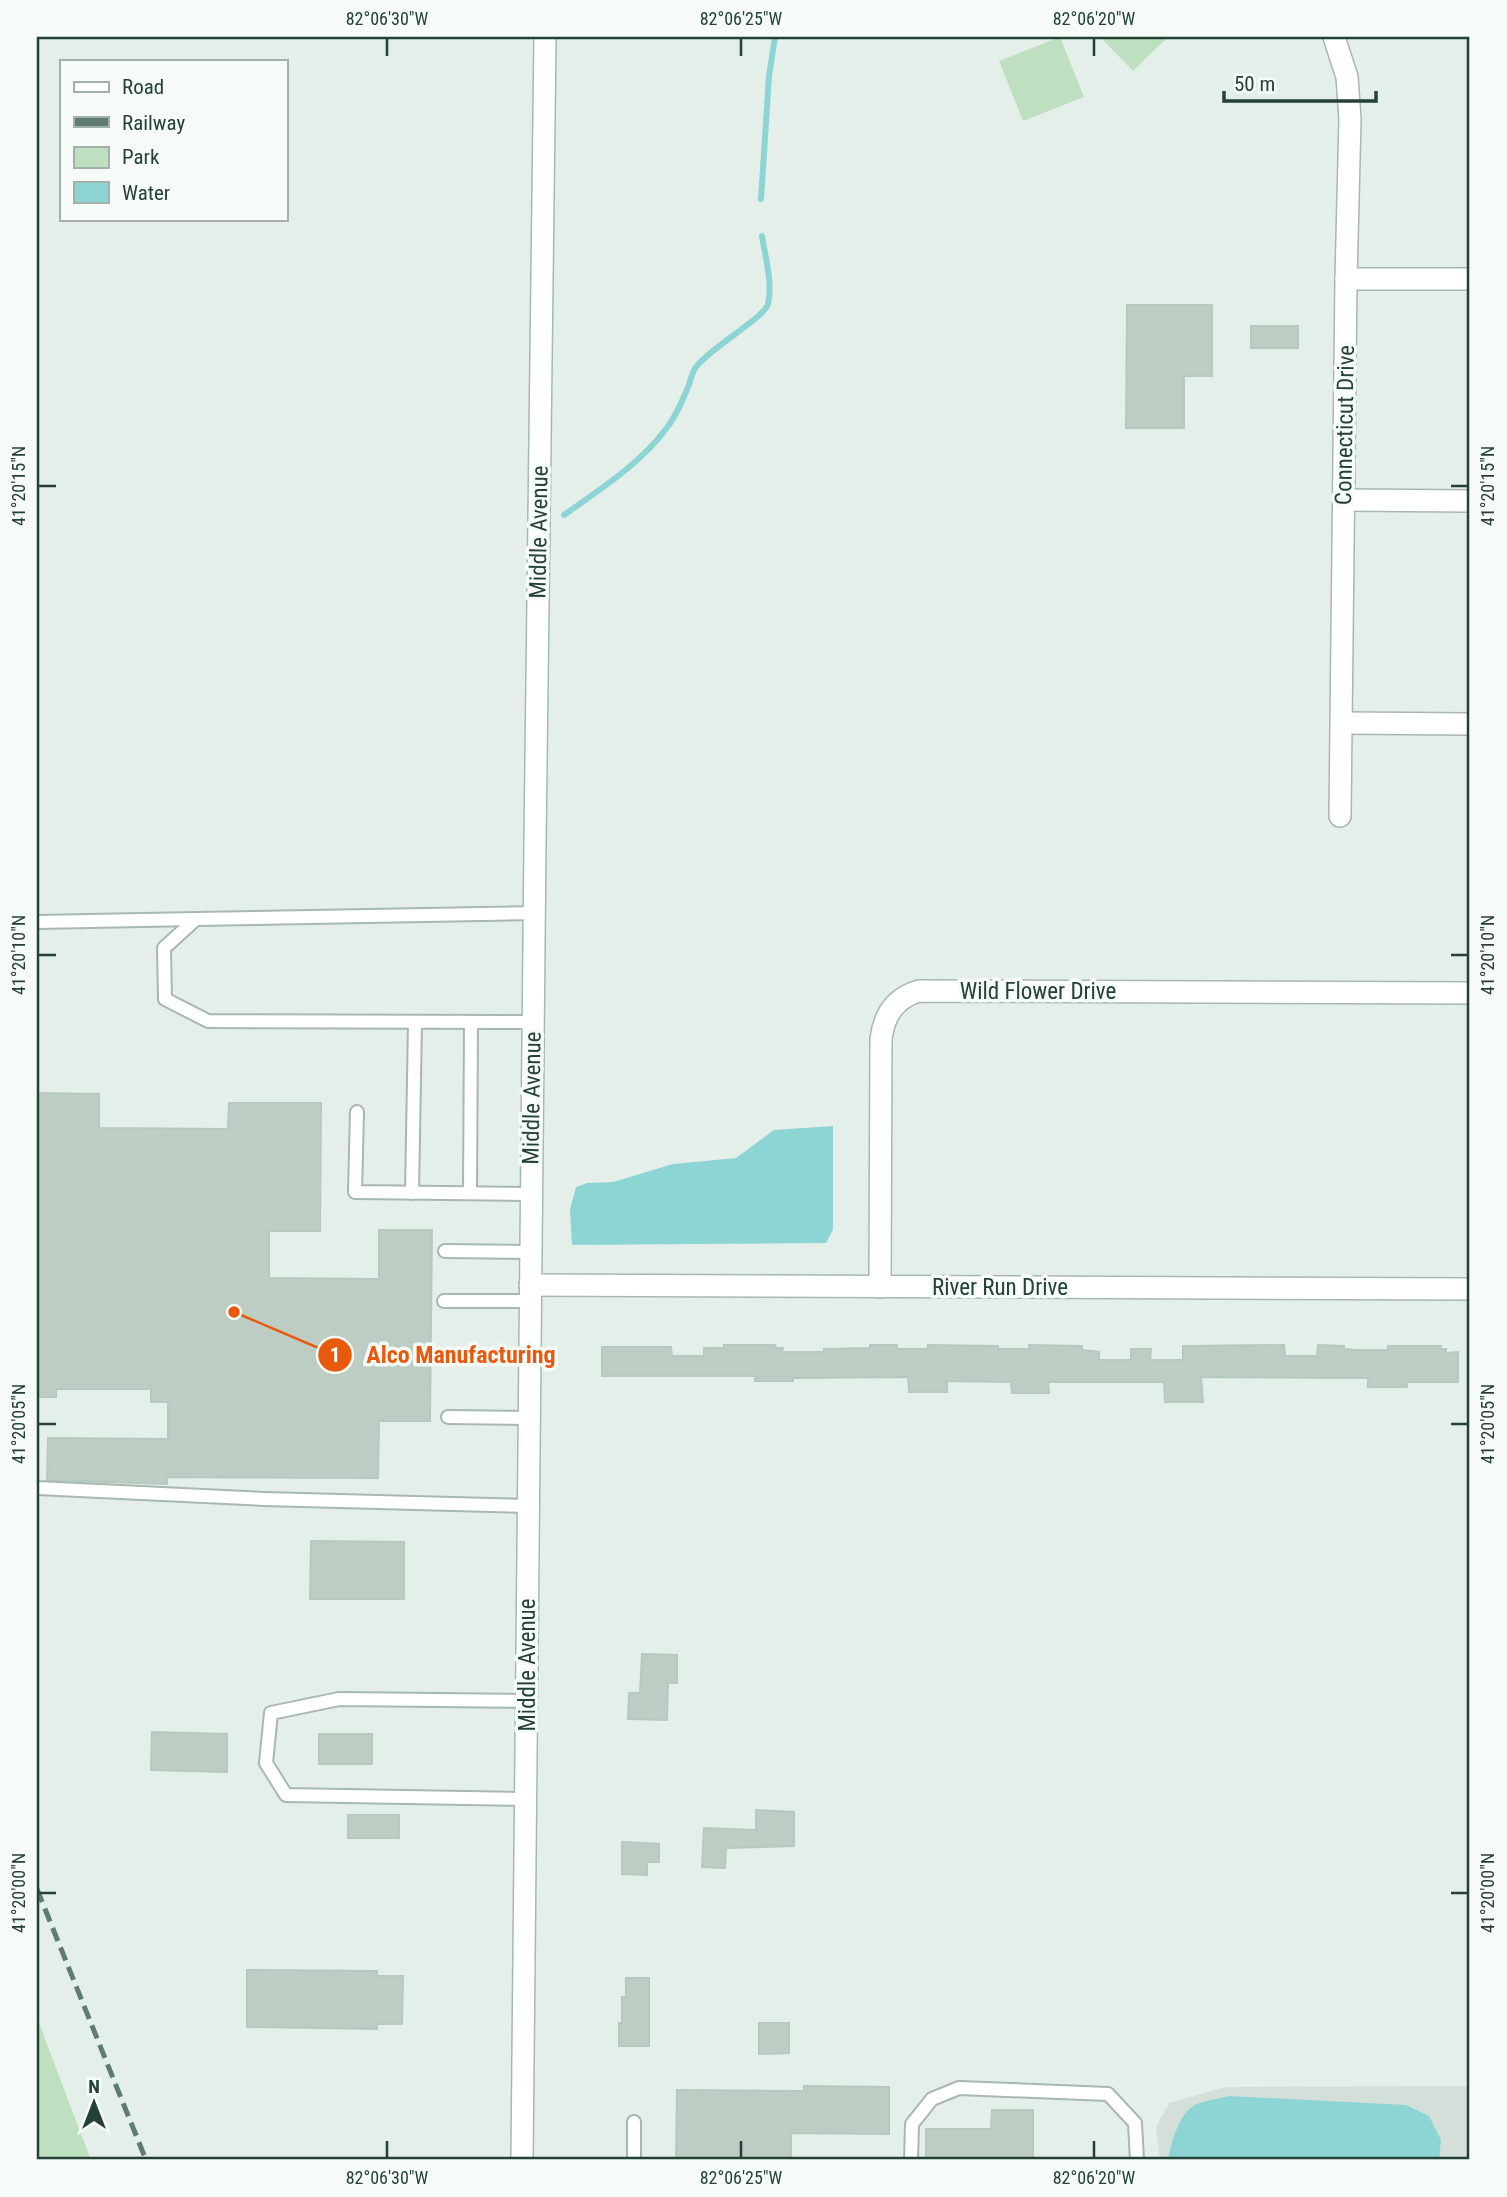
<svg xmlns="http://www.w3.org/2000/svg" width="1507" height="2197" font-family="'Roboto Condensed',sans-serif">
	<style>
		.built { fill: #d3dfd8 }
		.green { fill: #bee0c1 }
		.water { fill: #8cd5d4 }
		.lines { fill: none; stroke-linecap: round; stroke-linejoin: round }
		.stream { stroke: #8cd5d4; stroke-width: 6 }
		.building { fill: #bdcdc4; stroke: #b7c9bf; stroke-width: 2 }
		.lane-casing { stroke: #a7b8af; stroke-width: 16 }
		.street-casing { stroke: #a7b8af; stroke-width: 24 }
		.secondary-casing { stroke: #a3bbaf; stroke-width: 24 }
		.lane { stroke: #fff; stroke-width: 12 }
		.street { stroke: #fff; stroke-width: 21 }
		.secondary { stroke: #fff; stroke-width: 21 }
		.rail { stroke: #5e7d70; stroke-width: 5; stroke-dasharray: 14 7; stroke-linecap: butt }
		.ticks { fill: none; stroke: #234235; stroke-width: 2.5 }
		.labels { text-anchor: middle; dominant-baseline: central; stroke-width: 7; stroke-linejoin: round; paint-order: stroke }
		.street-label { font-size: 23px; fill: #234235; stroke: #f6fbf8 }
		.leader { fill: none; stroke: #e8590c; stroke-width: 2.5 }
		.callout-dot { fill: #e8590c; stroke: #f6fbf8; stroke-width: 2.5 }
		.mark-label { font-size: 21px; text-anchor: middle; font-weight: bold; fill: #fff }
		.callout-label { font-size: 24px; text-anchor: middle; font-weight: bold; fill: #e8590c; stroke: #f6fbf8; stroke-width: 7; stroke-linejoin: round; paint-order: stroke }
		.neatline { fill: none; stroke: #234235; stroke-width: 2.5 }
		.ticks-label { font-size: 18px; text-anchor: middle; fill: #234235 }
	</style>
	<rect width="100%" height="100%" fill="#e5efe9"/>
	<path class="built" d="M1470,2086V2160H1160L1156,2127L1169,2103L1225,2087Z"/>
	<g class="green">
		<path d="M1060,37L1084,97L1023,121L999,61Z"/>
		<path d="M1100,37H1168L1133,71Z"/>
		<path d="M37,2018L91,2160H37Z"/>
	</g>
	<g class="water">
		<path d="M833,1126V1230L826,1243L572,1245L570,1209L576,1187L587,1183L613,1182L673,1164L736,1158L774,1130Z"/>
		<path d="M1229,2096L1406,2105L1429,2116L1441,2140L1439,2160H1168C1171,2143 1179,2113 1195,2105C1205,2100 1219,2099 1229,2096Z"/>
	</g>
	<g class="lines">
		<g class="stream">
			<path d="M761,199L769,76L775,37"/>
			<path d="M564,515C599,490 640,464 666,429C674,419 681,404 686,392C690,384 691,374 696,367C710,348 764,318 768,304C773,283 765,256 762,236"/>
		</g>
	</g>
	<g class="building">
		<path d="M1127,305H1212V376H1184V428H1126Z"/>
		<rect x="1251" y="326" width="47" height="22"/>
		<path d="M37,1093L99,1094V1128L228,1129L229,1103H321L320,1231H269V1278L379,1279V1230H432L430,1421H379L378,1478L167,1477V1484L47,1480L48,1438L168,1439V1402H151V1389H56V1397H38Z"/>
		<path d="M724,1345H775L776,1348H783L782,1352H824V1349L870,1348V1345H897V1349H928V1345L998,1346V1349H1029V1345L1082,1346V1350L1099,1352V1360H1131V1349H1151L1150,1360H1183V1346L1284,1345L1285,1356H1317L1318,1345L1344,1346V1349L1355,1350H1388V1346H1441V1349H1446V1353L1458,1352V1382H1407V1387H1368V1378L1201,1377L1203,1402H1165L1164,1382H1048L1049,1393H1012L1011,1382L947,1381V1392H909L908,1377L793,1378V1381H755V1376H602V1347H671L672,1356H704V1348H724Z"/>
		<path d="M311,1541L404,1542V1599H310Z"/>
		<path d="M642,1654L677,1655V1683H668L667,1720L628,1719L629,1693H640Z"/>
		<path d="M152,1732L227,1734V1772L151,1770Z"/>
		<rect x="319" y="1734" width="53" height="30"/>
		<path d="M756,1810L794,1812V1846L726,1848L725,1868L702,1867L704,1828L756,1830Z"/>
		<rect x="348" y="1815" width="51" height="23"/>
		<path d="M622,1842L659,1844V1862H647V1875L622,1874Z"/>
		<path d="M247,1970L377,1971V1976H403L402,2024H377V2029L247,2027Z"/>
		<path d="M626,1978H649V2046H619V2023H622V1997H626Z"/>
		<path d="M759,2023H789V2053L759,2054Z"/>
		<path d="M804,2086L889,2087V2134L791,2133V2160H676L677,2090L804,2091Z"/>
		<path d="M992,2110H1033V2160H926V2129H991Z"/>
	</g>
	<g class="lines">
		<g class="lane-casing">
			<g id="lane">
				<path d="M37,922L196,919"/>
				<path d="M533,1022L208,1021L165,999L164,948L196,919L534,913"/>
				<path d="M357,1112L355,1192L531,1194"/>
				<path d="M412,1193L415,1022"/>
				<path d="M470,1193L471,1022"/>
				<path d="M445,1251L531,1252"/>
				<path d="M444,1301H530"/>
				<path d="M448,1417L529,1418"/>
				<path d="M37,1488L264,1499L528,1506"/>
				<path d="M526,1799L286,1795L266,1763L271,1713L339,1699L527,1701"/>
				<path d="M634,2122V2160"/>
				<path d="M911,2160L912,2124L932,2099L959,2088L1108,2094L1135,2123L1137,2160"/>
			</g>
		</g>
		<g class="street-casing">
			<g id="street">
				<path d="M1334,37L1347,77L1350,119L1346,279L1340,816"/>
				<path d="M1346,279H1470"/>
				<path d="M1344,500L1470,501"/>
				<path d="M1342,723L1470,724"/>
				<path d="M530,1285L1470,1289"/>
				<path d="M880,1287L881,1039C884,1015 895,998 919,991L1470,993"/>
			</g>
		</g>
		<g class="secondary-casing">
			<path id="secondary" d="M522,2160L535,843L545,37"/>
		</g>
		<use href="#lane" class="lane"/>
		<use href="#street" class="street"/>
		<use href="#secondary" class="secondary"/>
		<path class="rail" d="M37,1889L146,2160"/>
	</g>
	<path class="ticks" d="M387,38V56M741,38V56M1094,38V56M38,486H56M1451,486H1468M38,955H56M1451,955H1468M38,1424H56M1451,1424H1468M38,1893H56M1451,1893H1468M387,2141V2158M741,2141V2158M1094,2141V2158"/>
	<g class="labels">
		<g class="street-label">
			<text transform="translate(1345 425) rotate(-89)">Connecticut Drive</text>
			<text transform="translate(539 532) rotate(-89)">Middle Avenue</text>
			<text x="1038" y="991">Wild Flower Drive</text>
			<text transform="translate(532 1098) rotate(-89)">Middle Avenue</text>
			<text x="1000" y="1287">River Run Drive</text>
			<text transform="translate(527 1665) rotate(-90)">Middle Avenue</text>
		</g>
	</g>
	<path class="leader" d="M234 1312L335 1355"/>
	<g class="callout-dot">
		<circle cx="234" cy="1312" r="7"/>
		<circle cx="335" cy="1355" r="18"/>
	</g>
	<g class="mark-label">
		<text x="335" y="1362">1</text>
	</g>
	<g class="callout-label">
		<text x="461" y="1363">Alco Manufacturing</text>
	</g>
	<rect width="1507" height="2197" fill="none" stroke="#f6fbf8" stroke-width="77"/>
	<rect x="60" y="60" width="228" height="161" fill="#f6fbf8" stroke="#a2b1aa" stroke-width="2"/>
	<rect x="74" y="82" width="35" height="10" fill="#ffffff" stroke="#a2b1aa" stroke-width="2"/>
	<text x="122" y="94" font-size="21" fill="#234235">Road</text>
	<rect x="74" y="117" width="35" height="10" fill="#5e7d70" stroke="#a2b1aa" stroke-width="2"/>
	<text x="122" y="130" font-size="21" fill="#234235">Railway</text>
	<rect x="74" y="147" width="35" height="21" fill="#bee0c1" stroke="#a2b1aa" stroke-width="2"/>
	<text x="122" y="164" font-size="21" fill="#234235">Park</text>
	<rect x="74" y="182" width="35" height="21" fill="#8cd5d4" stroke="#a2b1aa" stroke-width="2"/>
	<text x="122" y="200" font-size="21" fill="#234235">Water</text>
	<g transform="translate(94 2103)" stroke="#f6fbf8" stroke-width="5" paint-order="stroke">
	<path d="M0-5L12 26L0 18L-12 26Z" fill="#234235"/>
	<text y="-10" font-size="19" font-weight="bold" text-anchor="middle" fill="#234235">N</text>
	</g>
	<path d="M1224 91v10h152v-10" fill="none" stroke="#234235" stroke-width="3.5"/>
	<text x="1234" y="91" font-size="21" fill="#234235" stroke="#f6fbf8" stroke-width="5" paint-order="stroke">50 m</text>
	<rect x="38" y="38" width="1430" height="2120" class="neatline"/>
	<g class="ticks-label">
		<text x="387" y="25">82°06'30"W</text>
		<text x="741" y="25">82°06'25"W</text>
		<text x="1094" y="25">82°06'20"W</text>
		<text transform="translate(19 486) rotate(-90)" y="6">41°20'15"N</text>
		<text transform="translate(1488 486) rotate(-90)" y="6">41°20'15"N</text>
		<text transform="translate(19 955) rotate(-90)" y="6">41°20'10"N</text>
		<text transform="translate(1488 955) rotate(-90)" y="6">41°20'10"N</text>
		<text transform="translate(19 1424) rotate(-90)" y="6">41°20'05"N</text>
		<text transform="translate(1488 1424) rotate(-90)" y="6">41°20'05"N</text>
		<text transform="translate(19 1893) rotate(-90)" y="6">41°20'00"N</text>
		<text transform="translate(1488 1893) rotate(-90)" y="6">41°20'00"N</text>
		<text x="387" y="2184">82°06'30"W</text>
		<text x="741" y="2184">82°06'25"W</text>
		<text x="1094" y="2184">82°06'20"W</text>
	</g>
</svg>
